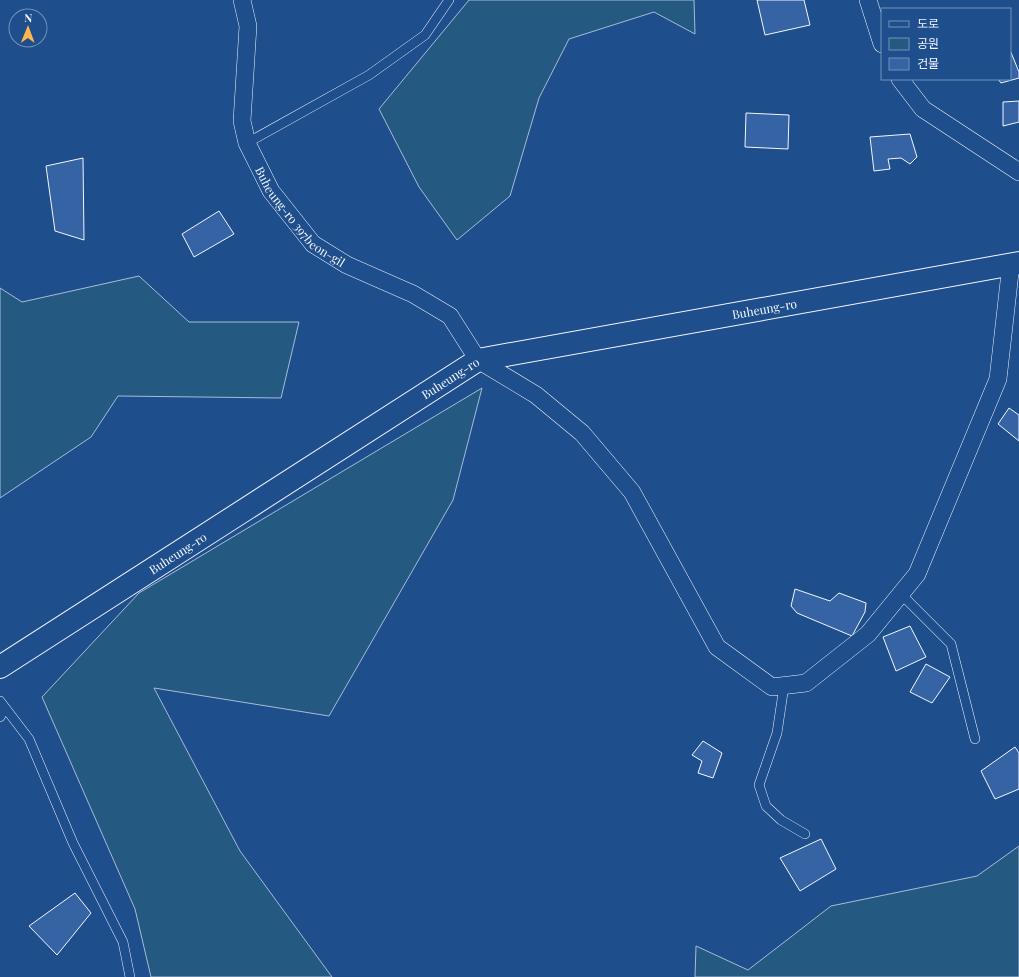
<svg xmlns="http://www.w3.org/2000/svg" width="1019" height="977" font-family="'Playfair Display','Noto Sans KR',serif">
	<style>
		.green { fill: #245a82; stroke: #a8bbd7 }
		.building { fill: #3563a3; stroke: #f2f6ff }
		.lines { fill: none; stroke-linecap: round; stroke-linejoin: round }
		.lane-casing { stroke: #f2f6ff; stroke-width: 10 }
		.street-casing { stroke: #f2f6ff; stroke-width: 18 }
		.secondary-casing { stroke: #f2f6ff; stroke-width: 24 }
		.lane { stroke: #1f4e8c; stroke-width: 9 }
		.street { stroke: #1f4e8c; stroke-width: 17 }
		.secondary { stroke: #1f4e8c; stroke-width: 22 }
		.labels { text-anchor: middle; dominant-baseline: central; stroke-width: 3; stroke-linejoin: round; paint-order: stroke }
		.street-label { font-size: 12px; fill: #f2f6ff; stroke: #1f4e8c }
	</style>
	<rect width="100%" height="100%" fill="#1f4e8c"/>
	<g class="green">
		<path d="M469,0H694L695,34L654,12L569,39L539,98L510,196L457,240L419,187L379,109Z"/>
		<path d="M139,276L189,322H299L281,398L118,396L91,437L0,498V288L22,302Z"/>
		<path d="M482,388L453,500L329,716L154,688L240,851L332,977H151L135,909L42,697L139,593Z"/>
		<path d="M1019,846V977H695L696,946L748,970L831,906L977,876Z"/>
	</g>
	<g class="building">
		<path d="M757,0H804L810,25L765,35Z"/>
		<path d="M1010,50L1019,72V78L1001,83L998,79H1010Z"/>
		<path d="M1019,101V122L1003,126V102Z"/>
		<path d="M746,113L789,115L788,149L745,147Z"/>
		<path d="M910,134L917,157L910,164L901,158L888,159L890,169L874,171L870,137Z"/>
		<path d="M83,158L84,240L55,231L46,166Z"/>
		<path d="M219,211L234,234L194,257L182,234Z"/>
		<path d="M1009,408L1019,415V441L998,424Z"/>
		<path d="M795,589L830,601L839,593L866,603L865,612L852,636L797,613L791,606Z"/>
		<path d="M910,626L926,657L896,671L883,637Z"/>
		<path d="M926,664L950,677L932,703L910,692Z"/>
		<path d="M703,741L722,753L713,778L698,773L702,761L692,755Z"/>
		<path d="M1015,747L1019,753V789L995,799L981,771Z"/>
		<path d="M821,839L836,869L800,891L780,858Z"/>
		<path d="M75,893L91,913L57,955L29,926Z"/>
	</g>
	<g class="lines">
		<g class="lane-casing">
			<g id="lane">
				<path d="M247,143L369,75L425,35L449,0"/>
				<path d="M901,594L951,644L975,739"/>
				<path d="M784,686L777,733L759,785L766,806L781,820L805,834"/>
				<path d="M0,701L29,739L73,843L123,942L130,977"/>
				<path d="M0,717L5,708"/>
			</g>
		</g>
		<g class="street-casing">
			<g id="street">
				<path id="s1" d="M242,0L248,26L242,121L247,143L271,191L313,244L347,265L413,294L450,316L478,360L536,395L582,433L632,492L717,647L772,687L806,683L868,634L917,574L998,379L1011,264"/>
				<path d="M868,0L882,44"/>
				<path d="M900,79L923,109L1019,172"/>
			</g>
		</g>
		<g class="secondary-casing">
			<g id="secondary">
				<path id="s2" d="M0,667L478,360L1019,263"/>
			</g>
		</g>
		<use href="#lane" class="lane"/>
		<use href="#street" class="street"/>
		<use href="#secondary" class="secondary"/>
	</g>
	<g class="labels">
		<g class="street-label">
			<text stroke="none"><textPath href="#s1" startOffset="237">Buheung-ro 397beon-gil</textPath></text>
			<text stroke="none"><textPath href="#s2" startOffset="859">Buheung-ro</textPath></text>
			<text stroke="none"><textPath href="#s2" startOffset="535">Buheung-ro</textPath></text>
			<text stroke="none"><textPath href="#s2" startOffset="211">Buheung-ro</textPath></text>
		</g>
	</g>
	<rect x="881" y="8" width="130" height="72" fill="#1f4e8c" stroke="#7391ba"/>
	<rect x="889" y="21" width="20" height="6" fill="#1f4e8c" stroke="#7391ba"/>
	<text x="917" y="28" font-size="12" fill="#f2f6ff">도로</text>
	<rect x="889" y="38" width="20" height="12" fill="#245a82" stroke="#7391ba"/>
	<text x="917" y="48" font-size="12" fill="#f2f6ff">공원</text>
	<rect x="889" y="58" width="20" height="12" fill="#3563a3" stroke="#7391ba"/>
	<text x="917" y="68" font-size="12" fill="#f2f6ff">건물</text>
	<g transform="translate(28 28) rotate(1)"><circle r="19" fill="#1f4e8c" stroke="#7391ba"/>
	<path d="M0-3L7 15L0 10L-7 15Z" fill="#ffb74d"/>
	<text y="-6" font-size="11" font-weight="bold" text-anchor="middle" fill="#f2f6ff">N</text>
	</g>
</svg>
